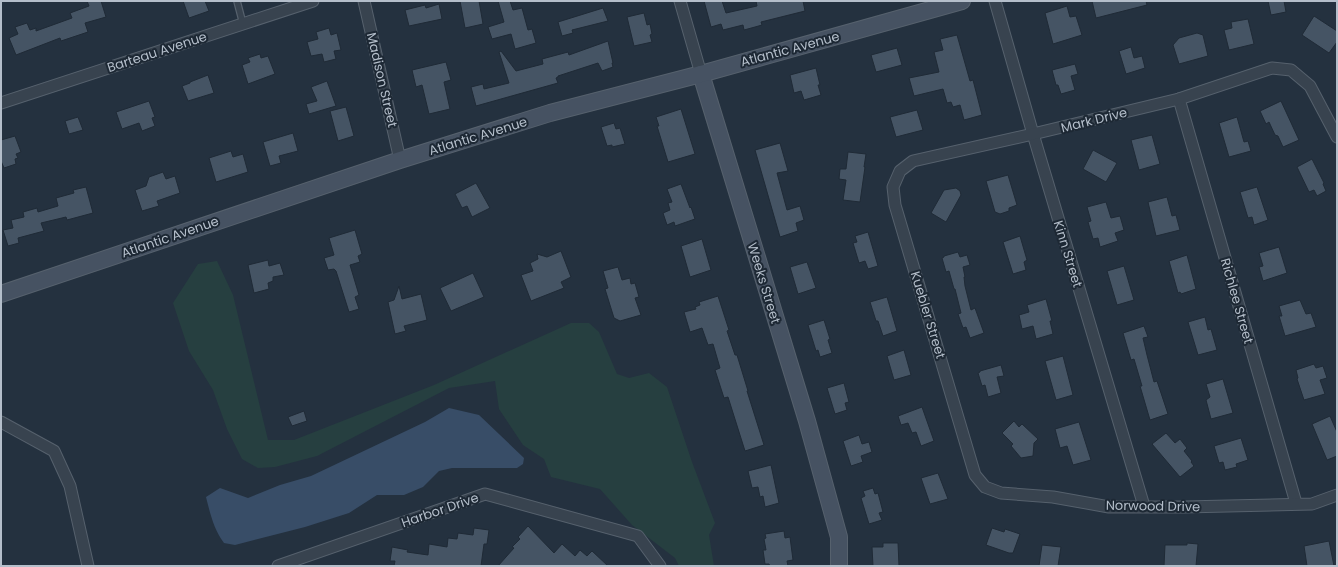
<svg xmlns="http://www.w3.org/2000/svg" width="1338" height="567" font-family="Poppins,sans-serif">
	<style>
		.green { fill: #263f40 }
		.water { fill: #384d67 }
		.building { fill: #455464; stroke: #1f2a36 }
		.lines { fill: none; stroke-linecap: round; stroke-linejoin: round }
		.lane-casing { stroke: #56616d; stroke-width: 8 }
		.street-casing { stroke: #56616d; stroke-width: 13 }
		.secondary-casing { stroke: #56616d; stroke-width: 18 }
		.lane { stroke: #38434f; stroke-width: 5.5 }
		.street { stroke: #38434f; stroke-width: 11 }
		.secondary { stroke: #465262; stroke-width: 16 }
		.labels { text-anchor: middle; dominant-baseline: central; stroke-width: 4; stroke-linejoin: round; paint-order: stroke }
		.street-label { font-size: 13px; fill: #b4beca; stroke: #1d2834 }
	</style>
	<rect width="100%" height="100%" fill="#24313f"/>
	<path class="green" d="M217,261L233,295L268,440H294L434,385L571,323H589L599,332L617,374L629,378L649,373L667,387L692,462L715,523L709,535L714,566H679L675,558L632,525L600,489L551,477L544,459L523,445L499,409L495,381L449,388L317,456L275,467L258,468L242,459L227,429L213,390L189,351L173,303L198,264Z"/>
	<path class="water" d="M449,408L479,415L524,458L523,464L517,468H452L439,471L423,487L404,495H377L349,513L305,527L235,545L224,543C214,530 210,513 206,497L220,488L248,498L280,485L311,476L425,422Z"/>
	<g class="building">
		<path d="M87,1H101L106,17L85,23L88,32L61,41L60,38L16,55L9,38L18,34L15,27L27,23L30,30L36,28V31L72,18L70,13L89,6Z"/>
		<path d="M183,1H205L209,11L189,18Z"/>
		<path d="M460,1H479L483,24L465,28Z"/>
		<path d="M498,1H510L513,10L522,8L528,30L532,29L536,43L515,49L511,34L492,39L488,27L504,22Z"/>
		<path d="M704,1H722L726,13L757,6L756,1H803L805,11L761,22L762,25L755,27L744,30L743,25L723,30L721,24L711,27Z"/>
		<path d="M1092,1H1146L1147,5L1096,18Z"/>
		<path d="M1268,1H1284L1286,12L1271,15Z"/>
		<path d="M439,4L442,19L409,26L405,10L425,5L426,8Z"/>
		<path d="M1067,6L1070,17L1076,16L1082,35L1053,44L1045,13Z"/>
		<path d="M603,8L608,21L572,30L573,33L562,36L558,22Z"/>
		<path d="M644,13L647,25L650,24L652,34L650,35L652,42L634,46L627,17Z"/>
		<path d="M1314,16L1337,31V42L1329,53L1302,35Z"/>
		<path d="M1248,19L1254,44L1229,50L1224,30L1232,28L1231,22Z"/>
		<path d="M329,28L331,35L337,33L341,50L334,51L336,59L324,62L322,54L311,56L307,42L318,39L316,32Z"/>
		<path d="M1197,33L1203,35L1208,56L1179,64L1173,45L1179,38Z"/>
		<path d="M957,35L970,81L973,80L982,115L964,120L960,105L953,107L951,102L947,103L943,89L914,96L909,78L939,72L934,52L943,50L940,39Z"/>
		<path d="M608,41L613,63H612L613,67L602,71L598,63L558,76V77L556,78L558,83L476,106L471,87L483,84L484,89L509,83L499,52L501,51L516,71L543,64L542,59L568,52L569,55Z"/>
		<path d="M1131,47L1134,58L1142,56L1145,68L1126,74L1119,51Z"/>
		<path d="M897,48L902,65L876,72L871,55Z"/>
		<path d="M260,54L261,58L268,56L275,74L248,84L242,65L250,62L248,58Z"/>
		<path d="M446,62L451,80L444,82L450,109L429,114L422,85L416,87L412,70Z"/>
		<path d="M1075,64L1078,74L1071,76L1075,90L1061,94L1058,85H1056L1052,70Z"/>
		<path d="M816,68L820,85H818L821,95L804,100L801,91L794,93L790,75Z"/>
		<path d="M208,75L214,93L188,101L182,86L190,83V82Z"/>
		<path d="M327,81L336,106L309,114L306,104L317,101L311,87Z"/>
		<path d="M149,101L155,117L152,118L155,126L142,131L139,123L122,129L116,112Z"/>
		<path d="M1281,101L1299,140L1283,147L1278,136L1275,135L1269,122L1266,124L1260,111Z"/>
		<path d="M346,107L354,136L338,141L330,111Z"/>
		<path d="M681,109L695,154L668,162L657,126H659L656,117Z"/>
		<path d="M917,110L923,130L896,137L890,117Z"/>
		<path d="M78,117L83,130L69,134L65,121Z"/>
		<path d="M1237,117L1244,142L1248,141L1251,151L1229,157L1219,123Z"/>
		<path d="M614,123L616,129L620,128L625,144L612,147V145L607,146L601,127Z"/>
		<path d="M293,133L298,151L279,156L281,163L270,166L263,142Z"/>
		<path d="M1152,135L1160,164L1139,170L1131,140Z"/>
		<path d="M15,136L21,152L16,154L18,158L15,159L16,164L4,168L1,161V140Z"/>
		<path d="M780,143L788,171L777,173L787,210L800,206L804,220L796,223L798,231L780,237L755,150Z"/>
		<path d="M1093,150L1117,163L1106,182L1083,169Z"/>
		<path d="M231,151L233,157L243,154L248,172L216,182L209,158Z"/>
		<path d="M848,152L866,154L864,167H865L860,202L843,200L846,180L839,179L840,169H846Z"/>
		<path d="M1312,159L1324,183L1323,184L1326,191L1317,196L1314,190L1309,192L1297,167Z"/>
		<path d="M163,172L166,179L175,176L180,193L157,201L159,206L142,211L135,190L146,186L149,177Z"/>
		<path d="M1008,175L1017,205L1009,208V211L1000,214L995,212L986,181Z"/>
		<path d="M476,183L490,208L472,217L467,206L462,208L455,194Z"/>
		<path d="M681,184L690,208L691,207L695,219L675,226L674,222L667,225L663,213L670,210L668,203L672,202L667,189Z"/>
		<path d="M86,187L93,213L67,220L66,217L41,223L44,231L18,238L19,243L8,246L3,230L13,228L11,220L24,217L23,212L37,208L38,212L58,206L56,198L74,193L73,190Z"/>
		<path d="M1257,187L1268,220L1254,225L1252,217L1248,218L1240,192Z"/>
		<path d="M956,188L960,191L961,195L946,222L931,213L944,190Z"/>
		<path d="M1167,197L1172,216L1176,215L1180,230L1156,236L1148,202Z"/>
		<path d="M1106,202L1111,218L1120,216L1124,230L1115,233L1118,241L1100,247L1098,238L1093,239L1088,222L1091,221L1087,207Z"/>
		<path d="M355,230L362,254L358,256L360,262L350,265L359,295L355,297L359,309L349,312L336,271L334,269L328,270L324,258L334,255L329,238Z"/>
		<path d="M868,232L878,266L868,269L865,261L859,263L853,243L857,242L855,236Z"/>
		<path d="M1020,236L1027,260L1024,262L1026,270L1013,274L1003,242Z"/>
		<path d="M702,239L711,270L690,277L681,246Z"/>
		<path d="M1279,247L1287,273L1263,281L1259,267L1263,266L1259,253Z"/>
		<path d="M561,251L571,277L561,282L564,288L531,301L521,275L533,271L530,263L538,259L537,254L547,257Z"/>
		<path d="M958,252L960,257L967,255L970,265L963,267L965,277H964L965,286L971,310L975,308L984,333L970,338L966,327L963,328L958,314L961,313L955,289H954L949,271L946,272L942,258L944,257V256Z"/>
		<path d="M1187,255L1196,289L1181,294L1180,292L1178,293L1169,261Z"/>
		<path d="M268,260L269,266L280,263L284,275L273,277V281L268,283L269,289L254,293L248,265Z"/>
		<path d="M807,262L816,288L798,294L790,267Z"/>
		<path d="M1124,266L1134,300L1117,305L1107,271Z"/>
		<path d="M618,267L622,280L630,278L631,284L635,283L639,297L635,298L641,315L620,321L614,318L605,289L608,288L603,271Z"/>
		<path d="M473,273L484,297L451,311L440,288Z"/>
		<path d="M399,286L402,299L421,294L427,320L404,326L406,331L395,334L388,302L394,300Z"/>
		<path d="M718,296L729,330L727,331L735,355H737L748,391H747L764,445L745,451L728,397L724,398L715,370L720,368L713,344L708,345L702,328L690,332L684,312L696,309L695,307L700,305L699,302Z"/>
		<path d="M887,297L897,331L883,336L878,321H876L870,302Z"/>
		<path d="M1046,299L1052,321H1050L1053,334L1036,339L1033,326L1022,329L1019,315L1029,312L1027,305Z"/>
		<path d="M1300,300L1306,314L1311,313L1316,327L1285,336L1279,316H1282L1279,306Z"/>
		<path d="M1205,317L1208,330L1211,329L1217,350L1198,355L1188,322Z"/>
		<path d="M824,320L830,339L828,340L832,353L820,357L818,350L816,351L808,325Z"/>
		<path d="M1144,326L1148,337L1143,338L1147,355L1154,382L1157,381L1168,414L1150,420L1140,386H1142L1134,359L1131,360L1123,333Z"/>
		<path d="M904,350L911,375L894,380L887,356Z"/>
		<path d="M1063,356L1073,395L1056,400L1045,361Z"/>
		<path d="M1314,364L1316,368L1323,366L1327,378L1320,380L1325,394L1304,400L1297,379L1298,378L1296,370Z"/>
		<path d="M1001,365L1004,376L997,377L1001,393L988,397L985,385L982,386L978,373L980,372V371Z"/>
		<path d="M1223,379L1233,413L1211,419L1206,400L1210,397L1206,384Z"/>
		<path d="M844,383L849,402L845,403L847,410L835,414L827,388Z"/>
		<path d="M922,407L934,441L921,446L916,432L912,433L908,423L901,425L898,416Z"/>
		<path d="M304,411L307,421L292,426L288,417Z"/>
		<path d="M1330,416L1337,432V456L1327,460L1312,424Z"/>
		<path d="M1014,421L1019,427L1022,424L1038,439L1034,443L1033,456L1021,458L1011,446L1013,444L1002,433Z"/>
		<path d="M1079,422L1091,460L1073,465L1067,446L1060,448L1055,429Z"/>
		<path d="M1166,433L1175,443L1180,439L1187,448L1184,451L1192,461L1191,462L1194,466L1180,477L1152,444Z"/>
		<path d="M859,435L862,444L869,442L872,452L861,456L863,462L851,466L843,441Z"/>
		<path d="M1241,438L1248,460L1236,464L1237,467L1225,470L1223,462L1219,463L1214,446Z"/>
		<path d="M771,465L779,503L765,507L763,496L760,497L758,487L752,488L748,471Z"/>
		<path d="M938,473L948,499L930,504L921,478Z"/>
		<path d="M873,488L875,494L878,493L883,512L879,513L882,520L869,524L861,498L865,496L863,491Z"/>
		<path d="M528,526L554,553L562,544L575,556L580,550L587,556L592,551L608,566H498L514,548L512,547L520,539L518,537Z"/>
		<path d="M474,528L489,530L487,544H484L481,566H394L395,561H390L392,547L408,550L407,552L428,555L429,544L447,547L448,538L457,539L458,533L473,535Z"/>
		<path d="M992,528L1004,532L1005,529L1020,534L1013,553H1009L986,545Z"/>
		<path d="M784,531L785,538L790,537L793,560L787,561L788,566H770L769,564H765L763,550H766L764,539L766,538L765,534Z"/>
		<path d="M1329,541L1334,566H1307L1304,546Z"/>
		<path d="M883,543H898L899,566H873L872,547H883Z"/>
		<path d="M1187,543L1198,544L1196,566H1164L1165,545H1187Z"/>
		<path d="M1042,545L1061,547L1058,566H1039Z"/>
	</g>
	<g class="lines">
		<g class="lane-casing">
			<path id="lane" d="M237,1L243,24"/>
		</g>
		<g class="street-casing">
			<g id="street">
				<path d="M364,1L400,160"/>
				<path d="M680,1L701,74"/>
				<path d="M995,1L1033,134L1144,506"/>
				<path d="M1179,99L1296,503"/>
				<path d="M1,103L313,1"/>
				<path d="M1337,137L1310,86L1291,70L1272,68L1179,99L1033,134L913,161L900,171L893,187L895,205L975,475L985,487L1001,493L1053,497L1109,507H1184L1312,504L1337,495"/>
				<path d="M1,422L54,451L70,486L88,566"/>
				<path d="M278,566L485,494L638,536L660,566"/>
			</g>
		</g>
		<g class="secondary-casing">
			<g id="secondary">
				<path d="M701,74L807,421L839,537V566"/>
				<path d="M1,294L400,160L550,113L701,74L962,1"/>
			</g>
		</g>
		<use href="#lane" class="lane"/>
		<use href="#street" class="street"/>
		<use href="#secondary" class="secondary"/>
	</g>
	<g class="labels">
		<g class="street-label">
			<text transform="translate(790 49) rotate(-15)">Atlantic Avenue</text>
			<text transform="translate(157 52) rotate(-18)">Barteau Avenue</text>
			<text transform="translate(382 80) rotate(77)">Madison Street</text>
			<text transform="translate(1094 120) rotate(-14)">Mark Drive</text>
			<text transform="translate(478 136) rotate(-17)">Atlantic Avenue</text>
			<text transform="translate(170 237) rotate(-19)">Atlantic Avenue</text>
			<text transform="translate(1068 254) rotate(73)">Kinn Street</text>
			<text transform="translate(764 283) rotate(73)">Weeks Street</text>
			<text transform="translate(1237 301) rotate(74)">Richlee Street</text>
			<text transform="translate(928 315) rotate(73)">Kuebler Street</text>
			<text transform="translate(1153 506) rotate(1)">Norwood Drive</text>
			<text transform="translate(440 510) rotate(-19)">Harbor Drive</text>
		</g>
	</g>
	<rect width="1338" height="567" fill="none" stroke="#b4beca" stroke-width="4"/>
</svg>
